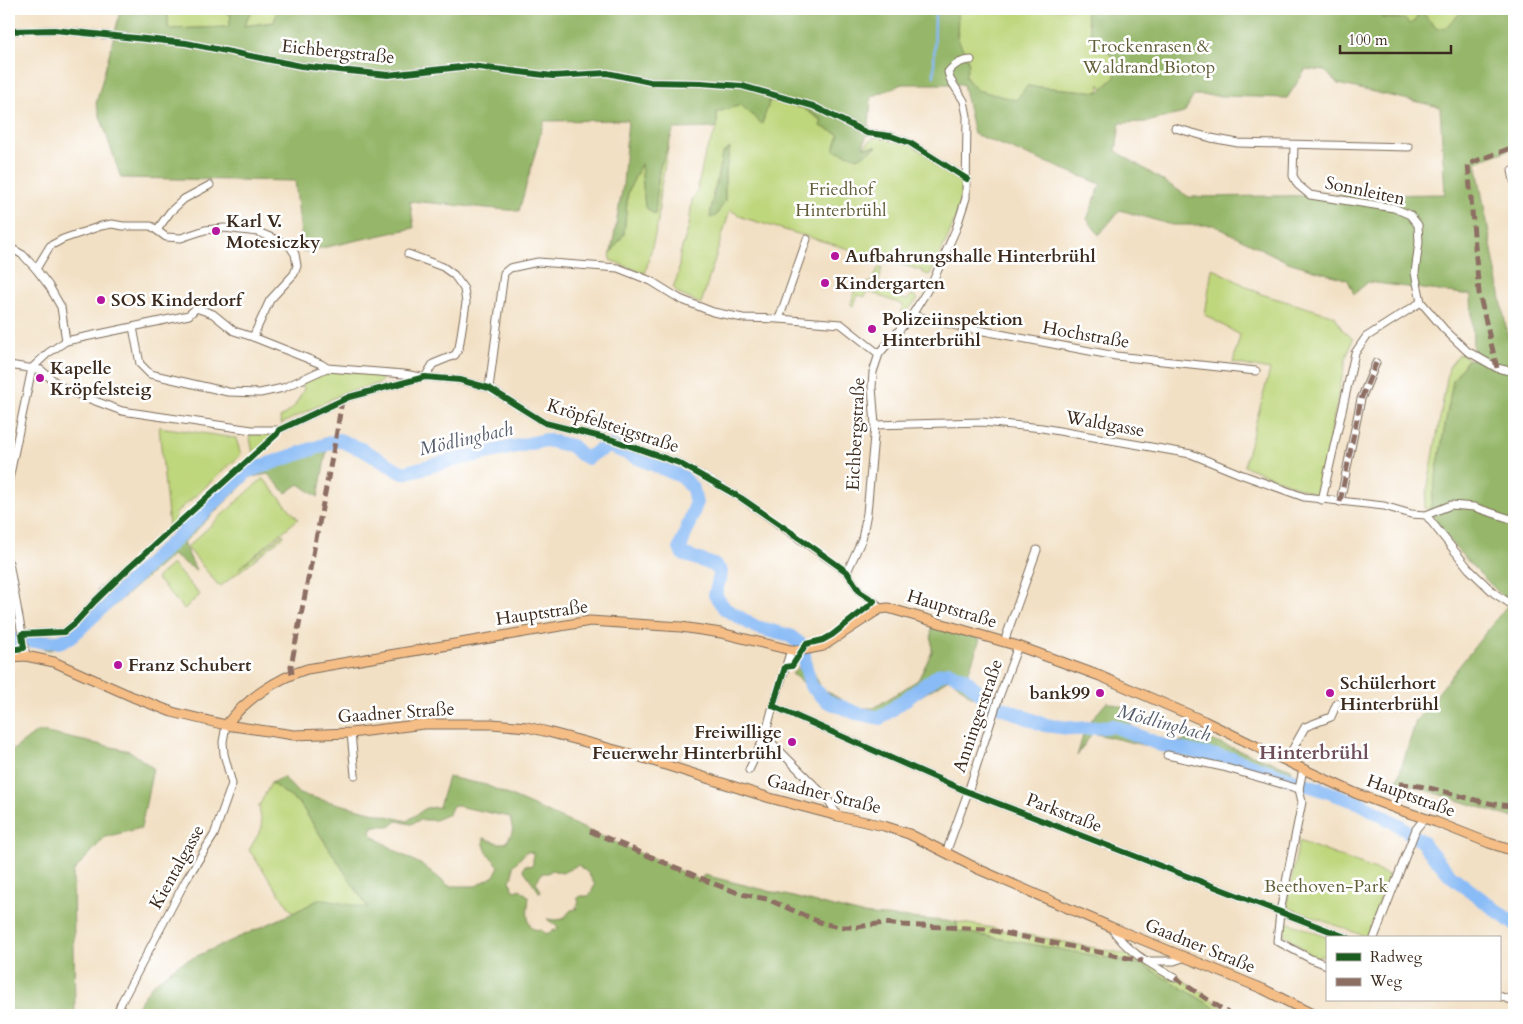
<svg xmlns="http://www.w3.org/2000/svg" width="1523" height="1024" font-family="Cardo,serif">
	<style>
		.green { fill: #bed67b; stroke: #7c804c; fill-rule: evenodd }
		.forest { fill: #96b76b; stroke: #687044; fill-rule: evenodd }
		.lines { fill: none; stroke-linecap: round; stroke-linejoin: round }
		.stream { stroke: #89bbf6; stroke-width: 2.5 }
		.river { stroke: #89bbf6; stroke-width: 14 }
		.minor-casing { stroke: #7b6a58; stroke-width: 9 }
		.major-casing { stroke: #7b6a58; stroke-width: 11 }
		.minor { stroke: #fff; stroke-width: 7 }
		.major { stroke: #f6be87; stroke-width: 9 }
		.quiet { stroke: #8d6e63; stroke-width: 5; stroke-dasharray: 10 5; stroke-linecap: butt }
		.cycleway-casing { stroke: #fff; stroke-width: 9 }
		.cycleway { stroke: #1b5e20; stroke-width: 6 }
		.poi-dot { fill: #b5179e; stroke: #fff; stroke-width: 2 }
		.labels { text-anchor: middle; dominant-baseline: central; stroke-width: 5; stroke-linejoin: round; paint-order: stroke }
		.park-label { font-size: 18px; fill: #625e3a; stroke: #fff }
		.street-label { font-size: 18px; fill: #3b2a1e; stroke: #fff }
		.poi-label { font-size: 18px; font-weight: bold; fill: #3b2a1e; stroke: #fff; text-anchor: start }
		.water-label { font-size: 19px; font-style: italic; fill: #565d6a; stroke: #fff }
		.quarter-label { font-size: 20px; font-weight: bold; fill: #6e4f5b; stroke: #fff }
	</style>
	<rect width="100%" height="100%" fill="#fff"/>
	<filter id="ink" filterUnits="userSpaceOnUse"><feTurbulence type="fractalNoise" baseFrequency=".02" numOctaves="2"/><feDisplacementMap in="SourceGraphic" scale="10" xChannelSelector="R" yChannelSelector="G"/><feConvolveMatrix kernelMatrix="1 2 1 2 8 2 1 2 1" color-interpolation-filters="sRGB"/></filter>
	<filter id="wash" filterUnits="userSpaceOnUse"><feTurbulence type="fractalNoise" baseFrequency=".0096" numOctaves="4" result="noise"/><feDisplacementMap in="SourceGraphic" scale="20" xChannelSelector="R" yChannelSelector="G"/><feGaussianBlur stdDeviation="1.12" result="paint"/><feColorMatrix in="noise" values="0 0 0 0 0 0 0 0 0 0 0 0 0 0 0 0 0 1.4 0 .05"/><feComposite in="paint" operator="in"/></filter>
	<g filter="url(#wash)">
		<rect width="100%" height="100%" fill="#f2e0c4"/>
		<g class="green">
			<path d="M168,9H219L220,10L231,15L229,27L168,29Z"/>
			<path d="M252,9H278L274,22L243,26Z"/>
			<path d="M958,9H1218L1123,97L1101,87L1100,83L1099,92L1027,86L1016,101C1008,98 984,94 978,91C957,79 957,30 958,9Z"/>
			<path d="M1381,9H1464L1446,29H1437L1420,10L1415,23L1409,24L1399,18H1382L1380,14Z"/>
			<path d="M770,100L803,108L822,121L820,126L839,134L834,150L876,147H863L878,134L910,143L960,179L963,183V190L957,214L948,237L931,273L929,275L923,273V271L744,218L730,210L701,304L679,294L673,287L678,275L680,254L689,226L692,200L697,191L705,154L717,128V112L741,105ZM729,149L725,176V201L712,196L718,180L722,155Z"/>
			<path d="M669,142L660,191L658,223L645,274L610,260L611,253L624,233L628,192L641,163L645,207L655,214L659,170Z"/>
			<path d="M879,267H882L878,286L885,291L906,300L910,297L912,294L918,299L907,311L900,312L903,305L867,291L865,297L858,295L854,306L851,305L855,288L871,282Z"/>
			<path d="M1212,268L1261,294L1335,316L1342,329L1353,339L1346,358L1318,495L1244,466L1270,370L1233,363L1240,335L1205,315Z"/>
			<path d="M1460,353L1468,359L1453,381L1430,510L1424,508L1449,367Z"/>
			<path d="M341,371L385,375L379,384L344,393L281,424L280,418L294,407L304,389L302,383L324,372Z"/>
			<path d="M159,427L236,438L241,455L176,513L175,524L169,526Z"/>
			<path d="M249,432L275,433L253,454Z"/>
			<path d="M263,478L298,519L238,569L283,534L284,536L221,586L219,584L218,585L187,547Z"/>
			<path d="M172,564L200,595L184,609L156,578Z"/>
			<path d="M271,783L300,804L369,909L320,899L293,913L249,850L262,828L259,806Z"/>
			<path d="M1299,841L1389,875L1367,937L1286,907Z"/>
			<path d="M1282,920L1329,938H1327V958L1325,956L1323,957L1322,955L1315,957L1310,955L1280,930Z"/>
			<path d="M957,922L993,928L1146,958L1179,977L1234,1015H1227L1142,964L957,931Z"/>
		</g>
		<g class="forest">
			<path d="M121,9H168V29L229,27L231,15L220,10L219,9H252L244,26L274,22L278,9H958L957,36L969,63L965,77L977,90L1016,100L1027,86L1099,92L1115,77L1117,60L1092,39L1085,9H1381L1380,14L1382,18L1405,19L1409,24L1415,22L1420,10L1437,29L1446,28L1464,9H1514V148L1476,162L1514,371V818L1397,781L1416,721L1509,603C1483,576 1445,543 1430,510L1453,381L1468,359L1472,360L1473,345L1471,295L1368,282L1354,294L1348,280L1288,262L1213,225H1172L1120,210L1099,235L1087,219L1101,184L974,134L963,84H902L871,97L869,128L863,147H877L858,158L834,150L839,134L820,126L822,120L803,108L770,100L762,124L741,105L717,112V128L674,129L659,170L655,215L645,207L641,164L628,192L624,234L611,253L623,185L628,120L544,121L519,211L410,201L414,228L303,252L295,181L121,178L96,104ZM1306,69L1325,71L1338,84L1440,107L1445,194L1189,197L1116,151L1120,123L1146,122L1184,113L1194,95L1287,98Z"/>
			<path d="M730,148L725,176V201L716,216L710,218C712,196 718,176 722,154Z"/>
			<path d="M327,449L318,497L299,484L286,493L268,474L251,477L183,543L196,570L172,555L92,625L74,643L49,650L30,645L28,637L47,638L71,634L78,623L258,457L269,468Z"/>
			<path d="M931,626L980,639L967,677L990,693L980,699L971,696L950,678L881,721L849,709L819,695L792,674L807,658L821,688L856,708H874L918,680L932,652Z"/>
			<path d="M1107,702L1124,707L1134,732L1167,746L1183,741L1194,734L1291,769L1295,781L1092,733L1077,756L1086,726Z"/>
			<path d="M38,731L130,751L153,768L141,828L105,837L73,872L75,1015H9V753Z"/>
			<path d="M283,777L299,794L407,821L426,808L439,807L448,777L486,785L700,880L704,875L862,914L957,922V931L1142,964L1227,1015H131L152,985L179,964L293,913L320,899L368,908L300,804L271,783ZM453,805L510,817L513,831L506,843H498L484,838C482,850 492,858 499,866L494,876L476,886H449L424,866L401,854L373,836L370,832L374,826H391L397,821L411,824L420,820H435L449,814ZM527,851L533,853V864L531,866L525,865L523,869L540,893L541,891L536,882L542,873H548L552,870L562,873L578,865L588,873L595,885L589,896H580L577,898L579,902L576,909L571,910L563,919L556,920L547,919L559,928L546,934L541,930L533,929C525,920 528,908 529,897L520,889L516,891L512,889L510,880L513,876V866Z"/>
		</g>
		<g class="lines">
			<path class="stream" d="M934,76L935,9"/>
			<path class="river" d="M9,641L15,640L58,642L70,638L248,471L339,440L363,450L403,473L453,460L546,440L572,446L580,454L588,458L596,452L610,446L683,477L693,489L696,504L680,548L683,554L714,565L721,572L715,595L725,609L756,627L790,636L803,646L805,664L811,686L827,701L856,713L880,718L940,674L949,672L965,679L989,702L1044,725L1077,729L1114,726L1161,745L1203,754L1233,759L1360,803L1397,824L1421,841L1450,875L1514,924"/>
		</g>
	</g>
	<g filter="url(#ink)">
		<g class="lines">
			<g class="minor-casing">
				<g id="minor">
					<path d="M9,31L54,30L186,43L301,66L388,75L470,66L553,76L607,73L650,82L701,83L742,86L813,106L867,133L891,136L910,143L967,179"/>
					<path d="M1175,128L1211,138L1238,143L1409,147"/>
					<path d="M1294,145L1293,176L1298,185L1310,195L1394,208L1410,215L1418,225L1419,242L1415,273L1421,302L1444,329L1467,351L1497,368L1514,372"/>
					<path d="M1512,170L1514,181"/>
					<path d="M157,230L170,212L184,199L210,185"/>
					<path d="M9,247L23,255L36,269L49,286L61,307L66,341"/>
					<path d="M408,254L443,267L454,275L464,289L466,303L459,348L455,355L433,364L425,377"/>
					<path d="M36,269L50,246L63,239L101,226L112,224L123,226H151L166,237L181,238L205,230L224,228L258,232L289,245L295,254L297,266L294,274L270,300L253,337"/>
					<path d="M912,315L957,326L1116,356L1256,371"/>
					<path d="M779,319L807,239"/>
					<path d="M133,327L140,364L150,374L228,392L260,393L274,390L283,388L327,368"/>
					<path d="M9,365L41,370L60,386L71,392L122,411L252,430H279L349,397L425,377L460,380L489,388L545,423L613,440L679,463L741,498L847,572L860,592L874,601L880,609"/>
					<path d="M32,368L48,353L66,341L189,315L196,308L213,314L234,331L253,337L321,364L327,368L404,374L421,377"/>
					<path d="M489,388L504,273L510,268L538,262L618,268L651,281L680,299L713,312L743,318L779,319L841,324L879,354"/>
					<path d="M875,425L982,422L1042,428L1191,454L1240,474L1304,497L1384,506L1411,514L1426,515L1469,569L1494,593L1514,606"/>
					<path d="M9,479L32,368"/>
					<path d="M1322,500L1355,353L1366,337L1421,302"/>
					<path d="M1340,502L1361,399L1376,363"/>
					<path d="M1426,515L1451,505L1474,507L1514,520"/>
					<path d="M9,563L26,656"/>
					<path d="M847,572L862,539L867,513L875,425L872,387L873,372L879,354L912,315L933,281L956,229L966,198L967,116L964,101L950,79L948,72C955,64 960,61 971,60"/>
					<path d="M22,634L64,632L75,623L95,601L129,568"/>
					<path d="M1004,642L1037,550"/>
					<path d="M773,706L968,792L1348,938"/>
					<path d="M351,733L355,775"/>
					<path d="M765,736L827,798L838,816"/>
					<path d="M1167,755L1223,767L1299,789"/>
					<path d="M1286,761L1305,727L1331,717L1337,703"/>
					<path d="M1303,769L1299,789L1302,802L1280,912L1277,941L1311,959L1327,965"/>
					<path d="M749,770L765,736L773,706L791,650"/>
					<path d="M946,853L968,792L999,697L1018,646"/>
					<path d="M1111,927C1127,952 1150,964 1175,978"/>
					<path d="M1374,938L1416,829L1425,818"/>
					<path d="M1147,961H1174L1186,957"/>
					<path d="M1499,996L1514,1001"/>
					<path d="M117,1015L121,1003L186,880L214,835L232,784L224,754L223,742L226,725"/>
				</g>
			</g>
			<g class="major-casing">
				<g id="major">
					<path d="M9,657L26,656L54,662L133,697L172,712L226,725L294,735L351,733L424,724H492L527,727L548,732L634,755L770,798L838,816L884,826L909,834L978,869L1111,927L1263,989L1314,1015"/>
					<path d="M226,725C245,700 277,678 307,669L590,621L681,627L721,633L791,650H803L823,646L875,612L880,609L888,608L1018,646L1100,676L1204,721L1303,769L1355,793L1400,810L1436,822L1489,843L1514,851"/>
				</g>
			</g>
			<use href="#minor" class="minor"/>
			<use href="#major" class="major"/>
			<g class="quiet">
				<path d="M1497,368L1479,293L1468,164L1514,147"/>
				<path d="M1340,502L1361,399L1376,363"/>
				<path d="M292,674L291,666L336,437L342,400"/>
				<path d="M1399,784C1438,785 1475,805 1514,806"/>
				<path d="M590,831L717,885L741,894L767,899L822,923L839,927H857L884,923L903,925L984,929L1143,961"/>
				<path d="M1175,978L1231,1015"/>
			</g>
			<g class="cycleway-casing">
				<g id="cycleway">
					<path d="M9,31L54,30L186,43L301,66L388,75L470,66L553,76L607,73L650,82L701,83L742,86L813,106L867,133L891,136L910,143L967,179"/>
					<path d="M9,650L24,648L22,634L64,632L75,623L95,601L129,568L277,434L279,430L349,397L425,377L460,380L489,388L545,423L613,440L679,463L741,498L805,542L847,572L860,592L874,601L869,606L832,635L823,640L806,644L792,666L785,667L773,706L968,792L1348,938"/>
				</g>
			</g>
			<use href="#cycleway" class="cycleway"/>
		</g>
	</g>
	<g class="poi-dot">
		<circle cx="216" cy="231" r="5"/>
		<circle cx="835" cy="256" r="5"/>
		<circle cx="825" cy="283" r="5"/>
		<circle cx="101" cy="300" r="5"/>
		<circle cx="872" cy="329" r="5"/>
		<circle cx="40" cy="378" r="5"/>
		<circle cx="118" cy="665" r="5"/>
		<circle cx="1100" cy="693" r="5"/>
		<circle cx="1330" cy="693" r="5"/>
		<circle cx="792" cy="742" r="5"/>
	</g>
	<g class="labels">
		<g class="park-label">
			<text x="1149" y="46">Trockenrasen &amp;<tspan x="1149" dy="21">Waldrand Biotop</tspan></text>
			<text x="841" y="189">Friedhof<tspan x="841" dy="21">Hinterbrühl</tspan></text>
			<text x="1326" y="886">Beethoven-Park</text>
		</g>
		<g class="street-label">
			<text transform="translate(338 52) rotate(6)">Eichbergstraße</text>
			<text transform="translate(1365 191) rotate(12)">Sonnleiten</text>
			<text transform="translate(1086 335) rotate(10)">Hochstraße</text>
			<text transform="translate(1105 424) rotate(10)">Waldgasse</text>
			<text transform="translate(613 426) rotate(18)">Kröpfelsteigstraße</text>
			<text transform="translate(856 434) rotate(-87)">Eichbergstraße</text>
			<text transform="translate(952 609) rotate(17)">Hauptstraße</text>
			<text transform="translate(542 613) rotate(-8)">Hauptstraße</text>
			<text transform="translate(396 713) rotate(-4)">Gaadner Straße</text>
			<text transform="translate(978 716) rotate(-71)">Anningerstraße</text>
			<text transform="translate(824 794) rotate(14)">Gaadner Straße</text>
			<text transform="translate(1411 796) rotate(20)">Hauptstraße</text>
			<text transform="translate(1064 813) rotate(21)">Parkstraße</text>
			<text transform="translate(177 867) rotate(-61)">Kientalgasse</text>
			<text transform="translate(1200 946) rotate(22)">Gaadner Straße</text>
		</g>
		<g class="poi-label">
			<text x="226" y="221">Karl V.<tspan x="226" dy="21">Motesiczky</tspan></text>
			<text x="845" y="256">Aufbahrungshalle Hinterbrühl</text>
			<text x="835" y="283">Kindergarten</text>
			<text x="111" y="300">SOS Kinderdorf</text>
			<text x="882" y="319">Polizeiinspektion<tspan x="882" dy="21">Hinterbrühl</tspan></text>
			<text x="50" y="368">Kapelle<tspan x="50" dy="21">Kröpfelsteig</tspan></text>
			<text x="128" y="665">Franz Schubert</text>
			<text x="1340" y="683">Schülerhort<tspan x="1340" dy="21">Hinterbrühl</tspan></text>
			<text x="1090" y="693" text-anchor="end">bank99</text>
			<text x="782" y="732" text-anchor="end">Freiwillige<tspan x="782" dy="21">Feuerwehr Hinterbrühl</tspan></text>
		</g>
		<g class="water-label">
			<text transform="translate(466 439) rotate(-13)">Mödlingbach</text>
			<text transform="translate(1164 723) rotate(15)">Mödlingbach</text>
		</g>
		<g class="quarter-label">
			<text x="1314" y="752">Hinterbrühl</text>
		</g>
	</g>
	<rect width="1523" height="1024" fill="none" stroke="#fff" stroke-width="30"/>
	<rect x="1326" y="936" width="175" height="65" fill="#ffffff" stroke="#b1aaa5"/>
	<rect x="1336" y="953" width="25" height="8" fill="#1b5e20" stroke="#b1aaa5"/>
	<text x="1370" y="962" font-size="15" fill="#3b2a1e">Radweg</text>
	<rect x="1336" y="978" width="25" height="8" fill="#8d6e63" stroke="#b1aaa5"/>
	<text x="1370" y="986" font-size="15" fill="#3b2a1e">Weg</text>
	<path d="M1340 45v8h111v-8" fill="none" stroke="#3b2a1e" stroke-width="2.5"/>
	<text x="1348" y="45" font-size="15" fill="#3b2a1e" stroke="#ffffff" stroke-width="4" paint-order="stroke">100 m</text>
</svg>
